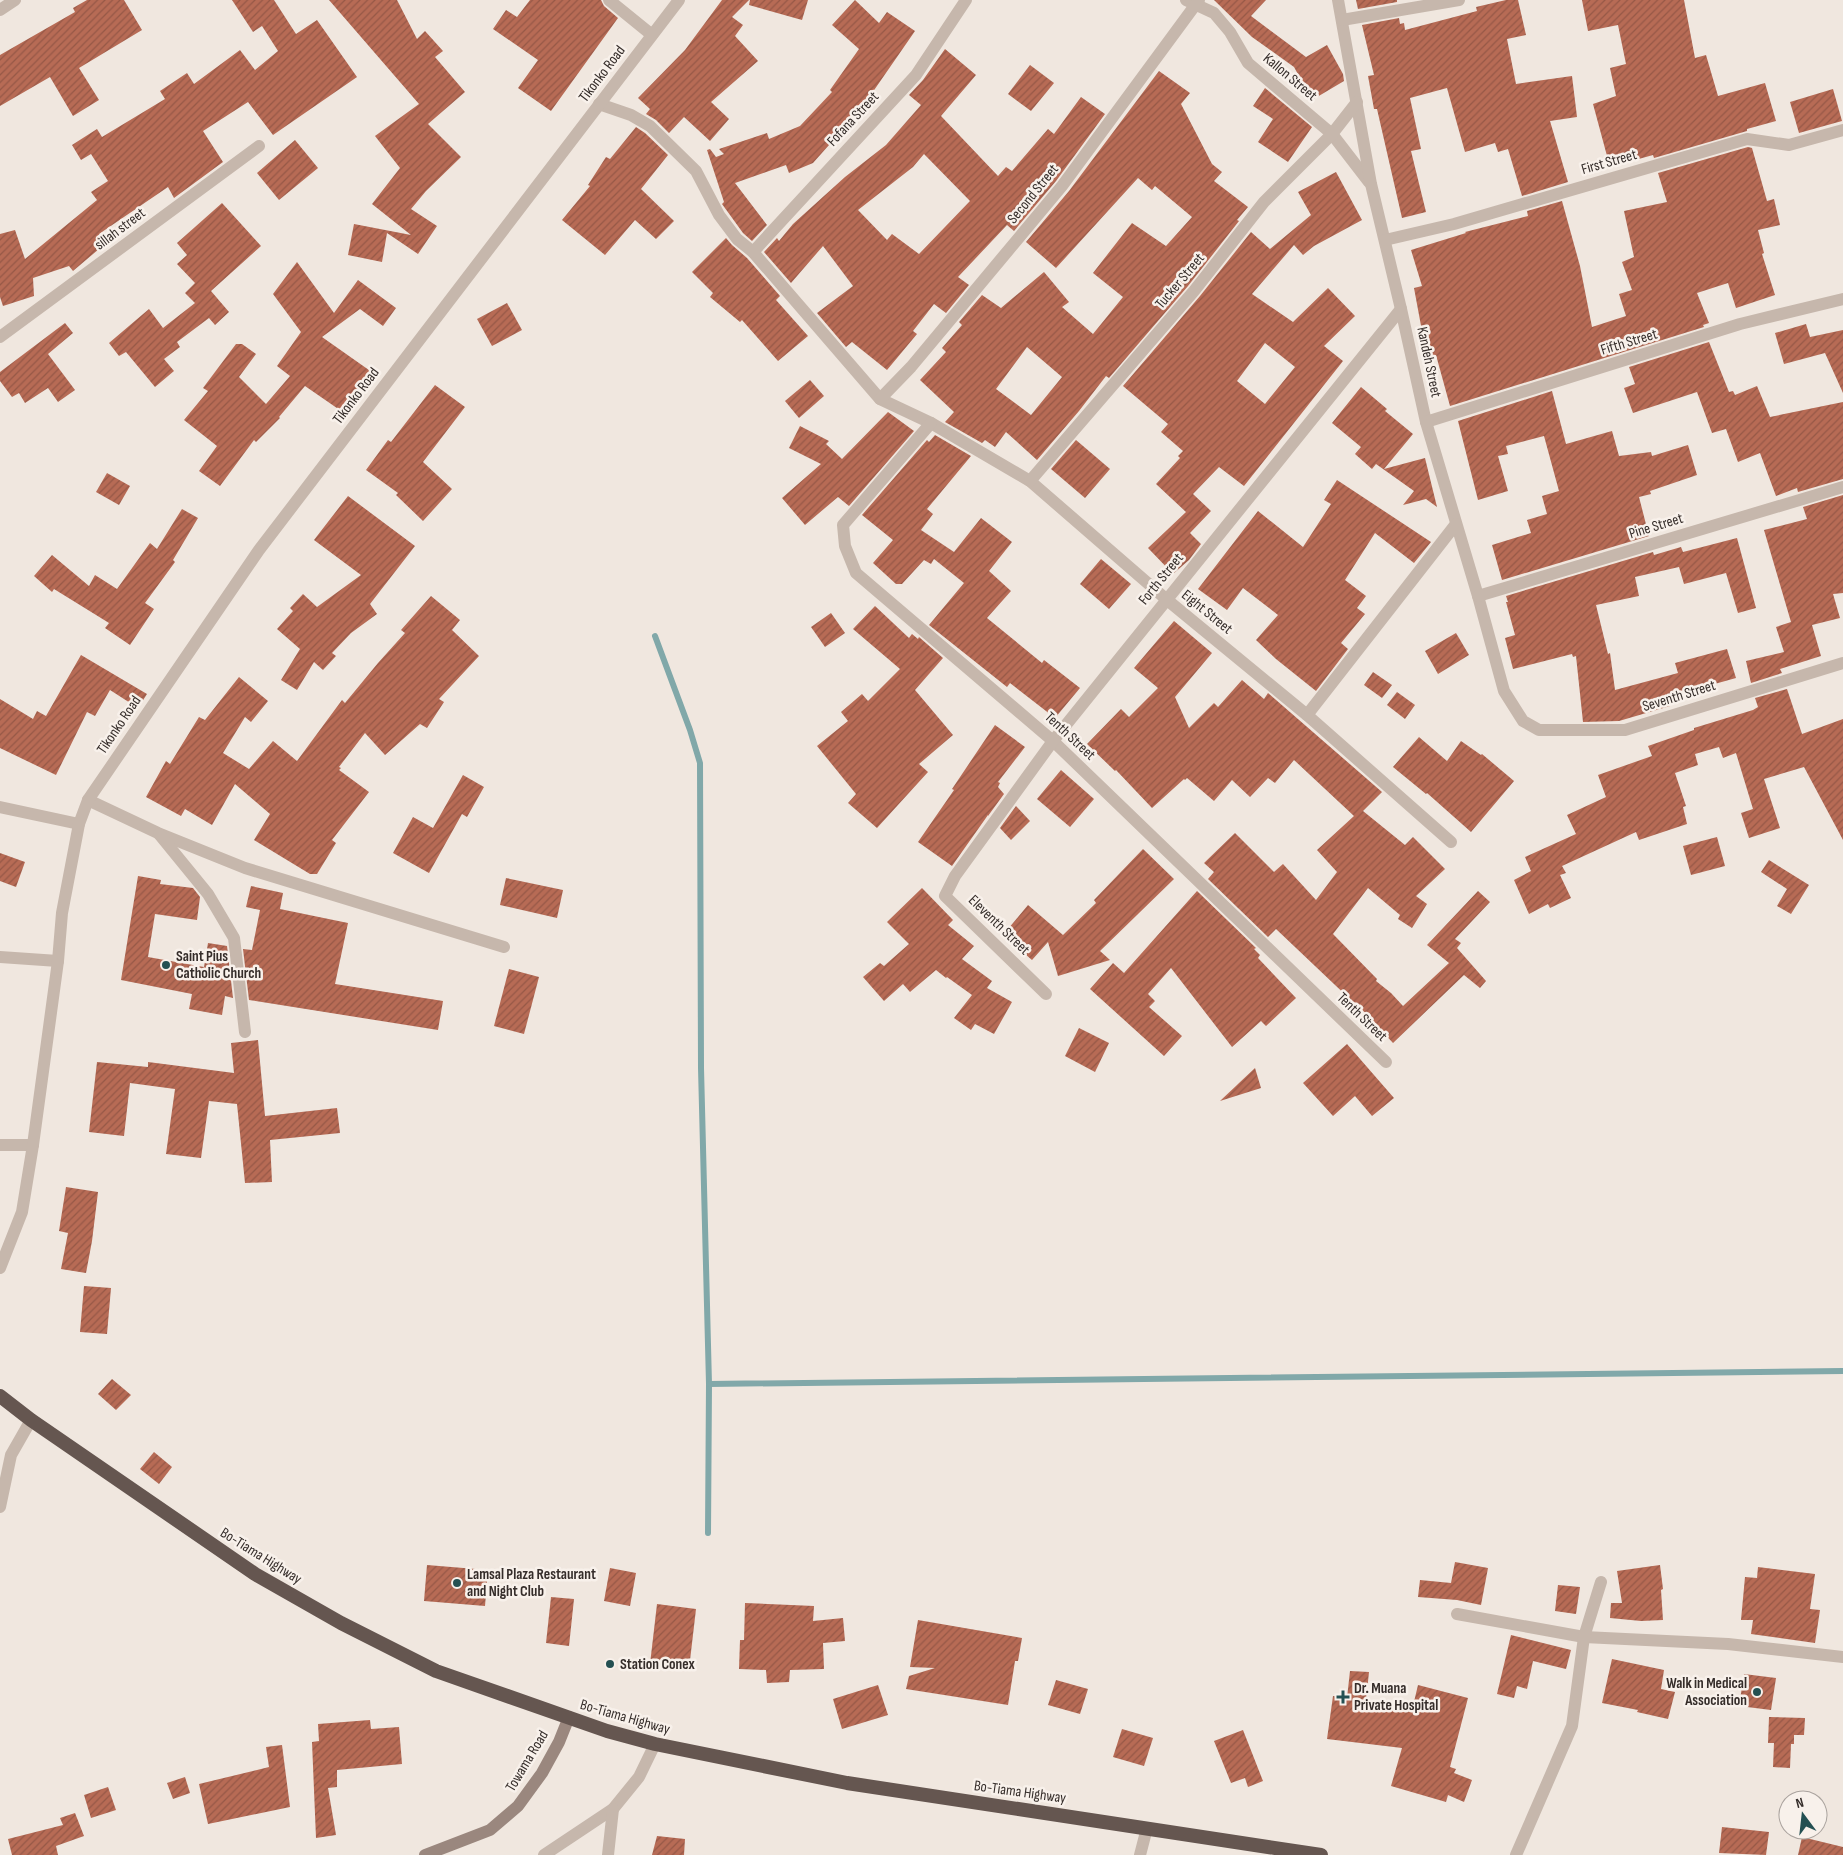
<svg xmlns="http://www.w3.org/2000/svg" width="1843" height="1855" font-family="'Sofia Sans Condensed',sans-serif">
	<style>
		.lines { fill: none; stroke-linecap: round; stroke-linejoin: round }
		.stream { stroke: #81a8a9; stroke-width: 6 }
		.building { fill: url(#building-hatch); fill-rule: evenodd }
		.minor { stroke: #c6b7ac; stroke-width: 12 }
		.tertiary { stroke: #c6b7ac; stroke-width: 12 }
		.secondary { stroke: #9a877e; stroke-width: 12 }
		.trunk { stroke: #655650; stroke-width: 14 }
		.poi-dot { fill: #245052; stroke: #f8f1eb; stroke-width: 2 }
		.labels { text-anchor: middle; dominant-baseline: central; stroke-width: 5; stroke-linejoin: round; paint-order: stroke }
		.street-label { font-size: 15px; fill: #352d2a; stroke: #f8f1eb }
		.poi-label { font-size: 15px; font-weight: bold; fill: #352d2a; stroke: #f8f1eb; text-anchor: start }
	</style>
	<defs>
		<pattern id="building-hatch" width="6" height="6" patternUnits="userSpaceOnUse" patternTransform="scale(1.25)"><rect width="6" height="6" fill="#b76b55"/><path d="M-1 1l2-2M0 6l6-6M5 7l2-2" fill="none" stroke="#965847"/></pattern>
	</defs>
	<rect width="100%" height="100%" fill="#f0e7df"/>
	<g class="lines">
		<g class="stream">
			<path d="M655,636L690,730L700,763L701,1068L709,1384L708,1533"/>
			<path d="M709,1384L1843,1371"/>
		</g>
	</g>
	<g class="building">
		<path d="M87,0H124L142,30L79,68L99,100L73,116L50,77L0,106V55L75,12L73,8Z"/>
		<path d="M232,0H274L296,34L317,20L357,77L273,135L248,102L203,131L223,162L174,198L168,187L99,234L106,243L73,271L69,266L33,278L34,296L3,306L0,297V234L15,230L25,259L97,200L91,192L108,181L91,154L81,160L72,145L97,129L102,137L165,99L160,91L187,73L194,84L240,50L255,70L278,51L262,26L253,32Z"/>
		<path d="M329,0H397L417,39L425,31L443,51L435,57L465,92L428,124L461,157L426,191L411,209L437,226L418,254L387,233L382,262L348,255L354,224L411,235L372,204L400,168L375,136L419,104Z"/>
		<path d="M530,0H601L604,6L618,18L551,111L518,88L538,60L493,29L506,10L517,17Z"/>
		<path d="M722,0H749L732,17L743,25L735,36L758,61L711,102L729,119L710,141L684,117L669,133L656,120L646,114L650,109L638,98L685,50Z"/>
		<path d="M750,0H808L802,20L749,5Z"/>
		<path d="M855,0L879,23L887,12L915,31L861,109L813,163L789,173L786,165L735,183L767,225L752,241L743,233L722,204L724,202L707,150L710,149L716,157L724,154L719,149L767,133L769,139L800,126L832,92L830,90L859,49L832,25Z"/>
		<path d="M1214,0H1266L1251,16L1306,57L1327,45L1343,74L1344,81L1312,100L1294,67L1252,37Z"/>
		<path d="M1356,0H1397V2L1358,9Z"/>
		<path d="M1506,0H1518L1526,35L1507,39L1516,84L1572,76L1577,117L1550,121L1568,182L1522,196L1508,149L1498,152L1495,143L1465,152L1447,88L1410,98L1421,149L1411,151L1426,212L1402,218L1377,109H1374L1368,76L1374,75L1362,25L1399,18L1400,24L1404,23L1405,30L1477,11L1476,7Z"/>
		<path d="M1582,0H1684L1695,58L1706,55L1718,96L1765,83L1776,121L1747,129V131L1654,158L1653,155L1610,167L1593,104L1616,96L1610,68L1626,64L1618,25L1588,31Z"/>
		<path d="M945,49L976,75L941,116L998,176L1006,167L1012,171L1048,129L1054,134L1081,97L1105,114L1056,181L1014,231L1007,225L958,277L969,285L946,313L934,304L913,331L917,334L887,370L852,342L846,347L817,313L853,286L823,246L791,283L764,252L777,238L779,241L793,224L845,177L886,145L921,105L909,95L923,80ZM924,154L970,201L919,254L892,234L887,240L858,210L913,167Z"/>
		<path d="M1030,65L1054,83L1031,111L1008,94Z"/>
		<path d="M1159,71L1190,93L1181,104L1212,164L1222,172L1214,181L1248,207L1237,220L1239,221L1188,286L1109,378L1106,376L1079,411L1037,460L1006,432L995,447L985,440L982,443L945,422L954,412L920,380L946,352L942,348L962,325L959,322L982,295L1001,308L1044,272L1069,302L1062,307L1093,334L1123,297L1093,273L1132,223L1166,246L1192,217L1155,186L1152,190L1138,178L1056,268L1026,242L1069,191ZM1027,347L1062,377L1031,415L996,389Z"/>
		<path d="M1265,88L1312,127L1288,162L1258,142L1273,119L1253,106Z"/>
		<path d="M1833,89L1842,121L1799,133L1790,102Z"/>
		<path d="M636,127L645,133L668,155L641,189L674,221L656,239L635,220L605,255L562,220L590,186L588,185L606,157L610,159Z"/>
		<path d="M295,140L318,168L279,200L257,173Z"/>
		<path d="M1748,147L1752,148L1767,201L1774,199L1780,225L1758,230L1764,253L1762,254L1775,295L1736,308L1728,283L1697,293L1709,323L1703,325L1704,327L1450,406L1436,355L1427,358L1414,288L1422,286L1411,250L1466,233L1465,232L1528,216L1527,211L1562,201L1580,266L1592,327L1626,316L1619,294L1632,290L1622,262L1634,257L1624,211L1667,202L1658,173Z"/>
		<path d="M1336,172L1362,220L1314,246L1303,255L1294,245L1252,294L1293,322L1328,288L1355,316L1324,346L1343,361L1244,486L1219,467L1193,494L1211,511L1190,533L1201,544L1189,560L1173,574L1148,548L1186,512L1156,484L1180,458L1178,456L1183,451L1161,432L1168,424L1123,386L1200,296L1251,232L1270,249L1311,215L1298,192ZM1265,343L1295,367L1265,404L1237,381Z"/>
		<path d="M222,203L261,246L211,291L229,312L215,325L209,318L177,342L180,347L164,359L174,371L155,387L126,352L119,356L109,343L149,309L163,328L195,303L185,293L195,283L177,264L187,255L177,243Z"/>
		<path d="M726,238L732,245L747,258L780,296L776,300L808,336L778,361L742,320L740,322L710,297L713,293L692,272Z"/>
		<path d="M297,262L334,313L358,280L396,308L383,326L360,309L322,337L376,375L347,415L305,386L279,417L280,418L256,442L254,440L220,486L199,471L217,446L184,420L208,391L203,388L236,344H242L256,354L239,377L266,404L290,376L277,366L301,332L273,294Z"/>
		<path d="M507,303L522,330L492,346L477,319Z"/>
		<path d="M65,323L73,333L48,354L75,390L58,402L48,388L25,403L19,393L12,397L0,381V372Z"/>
		<path d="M1806,324L1810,337L1843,330V393L1825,353L1784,364L1775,333Z"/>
		<path d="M1709,342L1729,392L1733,391L1735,395L1757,386L1770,417L1843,402V479L1798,492L1797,488L1776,496L1760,453L1738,462L1726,429L1712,433L1697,392L1633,413L1624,388L1635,384L1629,367Z"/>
		<path d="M810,380L824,396L799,418L785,401Z"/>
		<path d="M435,385L465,407L423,462L452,489L423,521L396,495L398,493L366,470L388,440L391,442Z"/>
		<path d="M1361,387L1387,409L1385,411L1413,434L1384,469L1425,458L1437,507L1426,499L1403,505L1414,491L1376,464L1372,469L1355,454L1361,447L1332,423Z"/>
		<path d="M1552,391L1566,444L1612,431L1619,456L1651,452L1652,456L1688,445L1697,475L1650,491L1651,494L1639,497L1649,536L1502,580L1492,545L1531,533L1527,520L1547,514L1542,496L1559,491L1544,436L1506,446L1508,454L1498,456L1508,491L1478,500L1458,421Z"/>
		<path d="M888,412L914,431L849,506L838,497L805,525L782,498L821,464L789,448L800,426L829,441L826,444L842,459Z"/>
		<path d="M935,435L971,456L927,509L933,514L921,530L954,552L981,518L1012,542L989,571L1011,591L987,618L1042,663L1044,660L1080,688L1055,718L1010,683L1007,687L929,625L964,583L934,559L931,564L924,560L902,584H896L873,563L893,540L862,515L927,440L929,442Z"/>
		<path d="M1076,440L1110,469L1085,498L1051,469Z"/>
		<path d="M107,473L130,486L119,505L96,492Z"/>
		<path d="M1337,480L1431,542L1414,563L1375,533L1345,580L1366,596L1357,608L1365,614L1341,643L1348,649L1316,691L1276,659L1256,640L1278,615L1243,588L1227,610L1198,589L1258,511L1303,547L1331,504L1324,500Z"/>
		<path d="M1843,495V593L1833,594L1840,618L1812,625L1821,656L1780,669L1782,673L1751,683L1746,661L1784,652L1776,627L1791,622L1764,530L1807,519L1803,507Z"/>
		<path d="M348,496L415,546L370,604L377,614L351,633L332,653L336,656L323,670L314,662L297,690L281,680L300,649L277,629L293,611L290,608L303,594L317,607L361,575L314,540Z"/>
		<path d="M182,509L198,518L173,560L175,562L145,603L154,609L130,645L105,628L109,623L54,589L52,592L34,576L52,555L89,586L95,575L117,589L150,543L157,549Z"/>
		<path d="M1737,538L1756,608L1738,613L1726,573L1684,584L1679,567L1635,577L1639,596L1596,605L1608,654L1610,653L1615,690L1678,673L1675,663L1727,649L1736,678L1668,697L1670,706L1619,721L1583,722L1576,656L1573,657L1572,654L1513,669L1505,638L1515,635L1506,602H1508L1506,596L1653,552L1654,555L1681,547L1683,552Z"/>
		<path d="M1101,559L1131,584L1109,609L1080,584Z"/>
		<path d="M431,596L460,620L452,630L479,656L439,699L444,702L427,728L420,724L385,755L365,733L339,767L341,768L339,770L369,792L332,840L336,843L317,874H310L254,840L270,814L235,784L212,825L185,809L181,816L146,797L166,761L170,764L199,717L205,720L239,677L268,701L251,722L245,717L223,753L249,769L273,741L297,761L342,700L345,703L378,663L405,633L401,630Z"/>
		<path d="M875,606L909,638L912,634L918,639L919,637L943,658L915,690L953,735L919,764L928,772L877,828L848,803L856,794L817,746L848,721L841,712L862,694L868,701L900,669L853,629Z"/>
		<path d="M831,613L845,633L825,647L811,627Z"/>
		<path d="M1174,621L1212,653L1175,697L1189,728L1214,703L1218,707L1242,680L1264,699L1268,693L1382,792L1363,811L1405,845L1413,837L1445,869L1416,896L1427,904L1412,928L1398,919L1400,915L1368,888L1333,934L1377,979L1376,981L1391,993L1403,1006L1449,963L1427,945L1478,891L1490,902L1455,939L1461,943L1457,948L1486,981L1480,988L1464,975L1393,1043L1355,1002L1354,1003L1276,929L1268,937L1208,879L1214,872L1204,863L1235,833L1274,872L1283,864L1316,900L1337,872L1317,850L1354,816L1294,760L1275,783L1268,778L1250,797L1232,780L1214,801L1187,778L1185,780L1184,779L1152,808L1116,770L1115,771L1087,744L1121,709L1129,717L1158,688L1134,668Z"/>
		<path d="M1456,633L1469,655L1438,674L1425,651Z"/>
		<path d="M81,655L147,694L138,708L110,690L95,716L87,712L56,775L0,748V699L33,719L37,711L46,716Z"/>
		<path d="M1373,672L1392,685L1382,698L1364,685Z"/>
		<path d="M1787,689L1802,734L1843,719V840L1804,767L1764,779L1780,828L1749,838L1741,813L1753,809L1736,753L1723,758L1719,747L1695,754L1698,765L1675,773L1686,806L1683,807L1687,824L1639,840L1636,832L1562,866L1566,873L1560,875L1571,898L1550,908L1548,904L1529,914L1514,880L1531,871L1525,857L1576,834L1567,815L1606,797L1598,775L1652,756L1648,746L1694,730V728L1753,710L1758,707L1755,698Z"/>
		<path d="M1397,692L1415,705L1405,719L1387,705Z"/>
		<path d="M995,725L1025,747L998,782L1000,783L998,787L1004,794L988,816V815L952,866L918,842L954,790L952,789Z"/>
		<path d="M1419,737L1447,761L1461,741L1481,755L1482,754L1514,781L1471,832L1427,793L1426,794L1393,767Z"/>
		<path d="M1061,770L1094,799L1070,827L1037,799Z"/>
		<path d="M463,775L484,787L467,817L462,814L429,873L393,853L413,817L433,828Z"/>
		<path d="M1016,806L1030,821L1011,840L1000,828Z"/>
		<path d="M1717,837L1725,866L1691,875L1683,846Z"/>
		<path d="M1143,849L1174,879L1100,951L1110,960L1058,976L1048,942L1032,960L1003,935L1028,905L1063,935L1096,903L1094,900Z"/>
		<path d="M0,853L25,862L16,887L0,881Z"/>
		<path d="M1769,860L1809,885L1791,914L1777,906L1787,889L1761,872Z"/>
		<path d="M138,876L161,880L160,884L193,888L200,897L197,920L155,914L148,957L204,967L208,943L227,946L233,998L225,996L222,1015L189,1009L192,994L121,980Z"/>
		<path d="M506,878L563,890L557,918L500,905Z"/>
		<path d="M251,886L283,893L280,909L348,923L335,984L443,1001L438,1030L249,1000L243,949L252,950L260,910L246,907Z"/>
		<path d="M922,888L953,920L948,925L974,946L962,959L992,981L987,988L1012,1002L994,1034L975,1024L971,1030L954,1018L972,995L947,977L946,978L936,970L910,992L903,984L884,1001L863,977L880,963L884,966L909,944L887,922Z"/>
		<path d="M1197,891L1256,948L1254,949L1260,955L1258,958L1296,998L1266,1026L1261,1021L1232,1047L1171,968L1148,994L1155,1001L1149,1007L1182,1036L1164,1056L1090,989L1113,963L1124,973Z"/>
		<path d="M509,969L539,977L524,1034L494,1026Z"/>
		<path d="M1079,1028L1109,1043L1095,1072L1065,1056Z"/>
		<path d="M258,1040L265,1116L337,1108L340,1133L270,1140L272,1182L245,1183L237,1104L209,1101L201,1158L166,1154L175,1089L130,1083L124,1136L89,1132L97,1062L148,1067V1062L234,1073L231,1043Z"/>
		<path d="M1347,1044L1394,1098L1372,1116L1355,1096L1333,1116L1303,1083Z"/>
		<path d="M1255,1068L1261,1088L1220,1101Z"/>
		<path d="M66,1187L98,1192L92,1241L86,1273L61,1269L68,1233L59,1231Z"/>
		<path d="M84,1286L111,1288L107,1334L80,1332Z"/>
		<path d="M112,1379L131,1395L116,1410L98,1394Z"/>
		<path d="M154,1452L172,1467L159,1484L140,1469Z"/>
		<path d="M1455,1562L1488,1568L1481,1605L1457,1600L1418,1597L1420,1580L1451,1583Z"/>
		<path d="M427,1565L488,1570L485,1606L424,1601Z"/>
		<path d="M1660,1565L1663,1589L1661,1590L1663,1620L1641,1621L1610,1618L1611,1603H1622L1617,1571Z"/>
		<path d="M1758,1567L1815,1574L1810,1609L1820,1610L1815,1643L1751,1634L1753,1620H1741L1745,1577L1757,1578Z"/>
		<path d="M610,1568L636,1573L630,1606L604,1601Z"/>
		<path d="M1558,1585L1580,1587L1576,1614L1555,1611Z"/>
		<path d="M551,1597L574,1599L569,1646L546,1643Z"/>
		<path d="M745,1603L814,1606L813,1621L843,1618L845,1641L823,1643L824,1669L790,1670L789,1682L767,1683L766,1670L739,1669L740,1640H744Z"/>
		<path d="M657,1604L696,1609L689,1669L650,1664Z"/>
		<path d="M918,1620L1022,1638L1018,1661H1015L1008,1705L906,1689L909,1676L935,1668L910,1667Z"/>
		<path d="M1511,1635L1571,1650L1566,1669L1533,1661L1527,1689L1517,1686L1514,1698L1497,1694Z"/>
		<path d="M1612,1659L1664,1670L1661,1689L1675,1692L1668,1719L1637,1712L1638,1710L1602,1703Z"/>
		<path d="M1350,1671L1369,1672L1366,1700L1413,1706L1418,1685L1468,1698L1450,1767L1456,1769L1454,1773L1472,1780L1464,1802L1448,1795L1446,1802L1391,1786L1402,1748L1327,1739L1333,1696L1347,1698Z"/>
		<path d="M1744,1674L1776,1678L1771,1710L1739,1706Z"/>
		<path d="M1056,1680L1088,1689L1080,1714L1048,1705Z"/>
		<path d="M878,1685L888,1715L842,1729L833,1699Z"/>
		<path d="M1769,1717L1805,1718L1804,1735H1794V1744H1791L1790,1768L1773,1767L1774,1743H1768Z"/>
		<path d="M370,1720L371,1729L399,1727L402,1764L337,1770V1787L328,1788L336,1835L316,1838L312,1742L319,1741L318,1724Z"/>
		<path d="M1122,1729L1153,1738L1144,1766L1113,1757Z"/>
		<path d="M1243,1730L1263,1781L1248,1787L1245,1778L1231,1783L1214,1741Z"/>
		<path d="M282,1745L290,1807L208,1824L199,1784L269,1767L266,1747Z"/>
		<path d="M185,1777L190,1793L173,1799L167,1783Z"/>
		<path d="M108,1787L116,1810L91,1818L84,1795Z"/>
		<path d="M75,1813L84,1836L56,1846L58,1855H12L8,1839L63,1825L60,1818Z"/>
		<path d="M1722,1827L1769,1832L1766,1855L1719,1853Z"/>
		<path d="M657,1836L685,1839L684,1855H652Z"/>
		<path d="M1802,1837L1843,1847V1855H1798Z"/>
	</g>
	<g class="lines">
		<g class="minor">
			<path d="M609,0L652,35"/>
			<path d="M1186,0L1214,13L1230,32L1248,63L1332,134L1369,182"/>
			<path d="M1338,0L1371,184L1401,309L1426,422L1478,596L1504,691L1523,721L1539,730H1625L1843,663"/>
			<path d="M1342,20L1459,0"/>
			<path d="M599,104L631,115L650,126L696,171L719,215L737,239L753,252L880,399L931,423L1030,481L1166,599L1307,715L1451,842"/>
			<path d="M1385,240L1454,224L1747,139L1789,145L1843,130"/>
			<path d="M753,252L916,75L966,0"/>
			<path d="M0,337L259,146"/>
			<path d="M880,399L911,367L1062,186L1199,0"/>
			<path d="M1426,422L1740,324L1843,299"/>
			<path d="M931,423L843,525L845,546L856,573L1053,741L1386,1062"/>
			<path d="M1030,481L1194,291L1264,202L1332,134L1357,102"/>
			<path d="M1478,596L1843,487"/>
			<path d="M1307,715L1456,524"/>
			<path d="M88,800L158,833L245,868L504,947"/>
			<path d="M0,807L79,824"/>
			<path d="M159,834L208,894L234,938L245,1032"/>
			<path d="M0,957L58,961"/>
			<path d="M1046,994L945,896L955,876L1053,741L1401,309"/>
			<path d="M0,1145H33"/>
			<path d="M0,1507L11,1455L31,1420"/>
			<path d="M1457,1614L1584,1637L1728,1644L1843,1657"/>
			<path d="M544,1855L613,1809L639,1777L655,1744"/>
			<path d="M608,1855L613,1809"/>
			<path d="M1140,1855L1147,1828"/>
			<path d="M1516,1855L1572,1726L1584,1637L1601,1582"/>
		</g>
		<g class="tertiary">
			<path d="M0,10L15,0"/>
			<path d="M0,1268L22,1212L33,1145L58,961L62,913L79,824L88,800L259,550L679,0"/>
		</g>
		<path class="secondary" d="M425,1855L490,1830L518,1806L542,1773L559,1742L569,1717"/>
		<path class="trunk" d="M0,1396L31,1420L255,1574L341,1623L436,1671L607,1731L655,1744L847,1783L1321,1855"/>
	</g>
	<g class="poi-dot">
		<circle cx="166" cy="965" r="5"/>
		<circle cx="457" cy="1583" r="5"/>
		<circle cx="610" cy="1664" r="5"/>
		<circle cx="1757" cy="1692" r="5"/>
		<path d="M1340.5 1689.5h5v5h5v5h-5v5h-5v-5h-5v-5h5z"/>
	</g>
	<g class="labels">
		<g class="street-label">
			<text transform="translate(602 74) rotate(-53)">Tikonko Road</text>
			<text transform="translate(1290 77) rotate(40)">Kallon Street</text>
			<text transform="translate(853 119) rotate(-47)">Fofana Street</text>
			<text transform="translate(1609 162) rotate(-16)">First Street</text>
			<text transform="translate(1033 194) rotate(-51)">Second Street</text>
			<text transform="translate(120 229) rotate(-37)">sillah street</text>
			<text transform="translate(1180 281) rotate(-50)">Tucker Street</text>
			<text transform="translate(1629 342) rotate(-17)">Fifth Street</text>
			<text transform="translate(1429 362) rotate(78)">Kandeh Street</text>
			<text transform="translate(356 396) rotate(-53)">Tikonko Road</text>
			<text transform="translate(1656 526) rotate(-17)">Pine Street</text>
			<text transform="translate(1161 579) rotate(-51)">Forth Street</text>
			<text transform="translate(1207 612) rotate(39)">Eight Street</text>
			<text transform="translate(1679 696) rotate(-17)">Seventh Street</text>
			<text transform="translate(119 725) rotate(-56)">Tikonko Road</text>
			<text transform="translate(1070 736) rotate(43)">Tenth Street</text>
			<text transform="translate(999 925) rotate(44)">Eleventh Street</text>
			<text transform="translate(1362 1017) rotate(44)">Tenth Street</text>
			<text transform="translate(261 1556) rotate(32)">Bo-Tiama Highway</text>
			<text transform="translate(625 1717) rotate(16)">Bo-Tiama Highway</text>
			<text transform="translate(527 1761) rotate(-59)">Towama Road</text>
			<text transform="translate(1020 1792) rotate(8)">Bo-Tiama Highway</text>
		</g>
		<g class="poi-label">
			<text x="176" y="956">Saint Pius<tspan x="176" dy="17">Catholic Church</tspan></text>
			<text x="467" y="1574">Lamsal Plaza Restaurant<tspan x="467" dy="17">and Night Club</tspan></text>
			<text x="620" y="1664">Station Conex</text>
			<text x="1747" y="1683" text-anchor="end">Walk in Medical<tspan x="1747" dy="17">Association</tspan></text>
			<text x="1354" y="1688">Dr. Muana<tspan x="1354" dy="17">Private Hospital</tspan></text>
		</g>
	</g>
	<g transform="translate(1803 1815) rotate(345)"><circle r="24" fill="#f8f1eb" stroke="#aaa39e"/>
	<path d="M0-4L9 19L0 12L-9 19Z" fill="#245052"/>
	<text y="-8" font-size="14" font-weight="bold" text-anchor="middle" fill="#352d2a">N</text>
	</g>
</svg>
